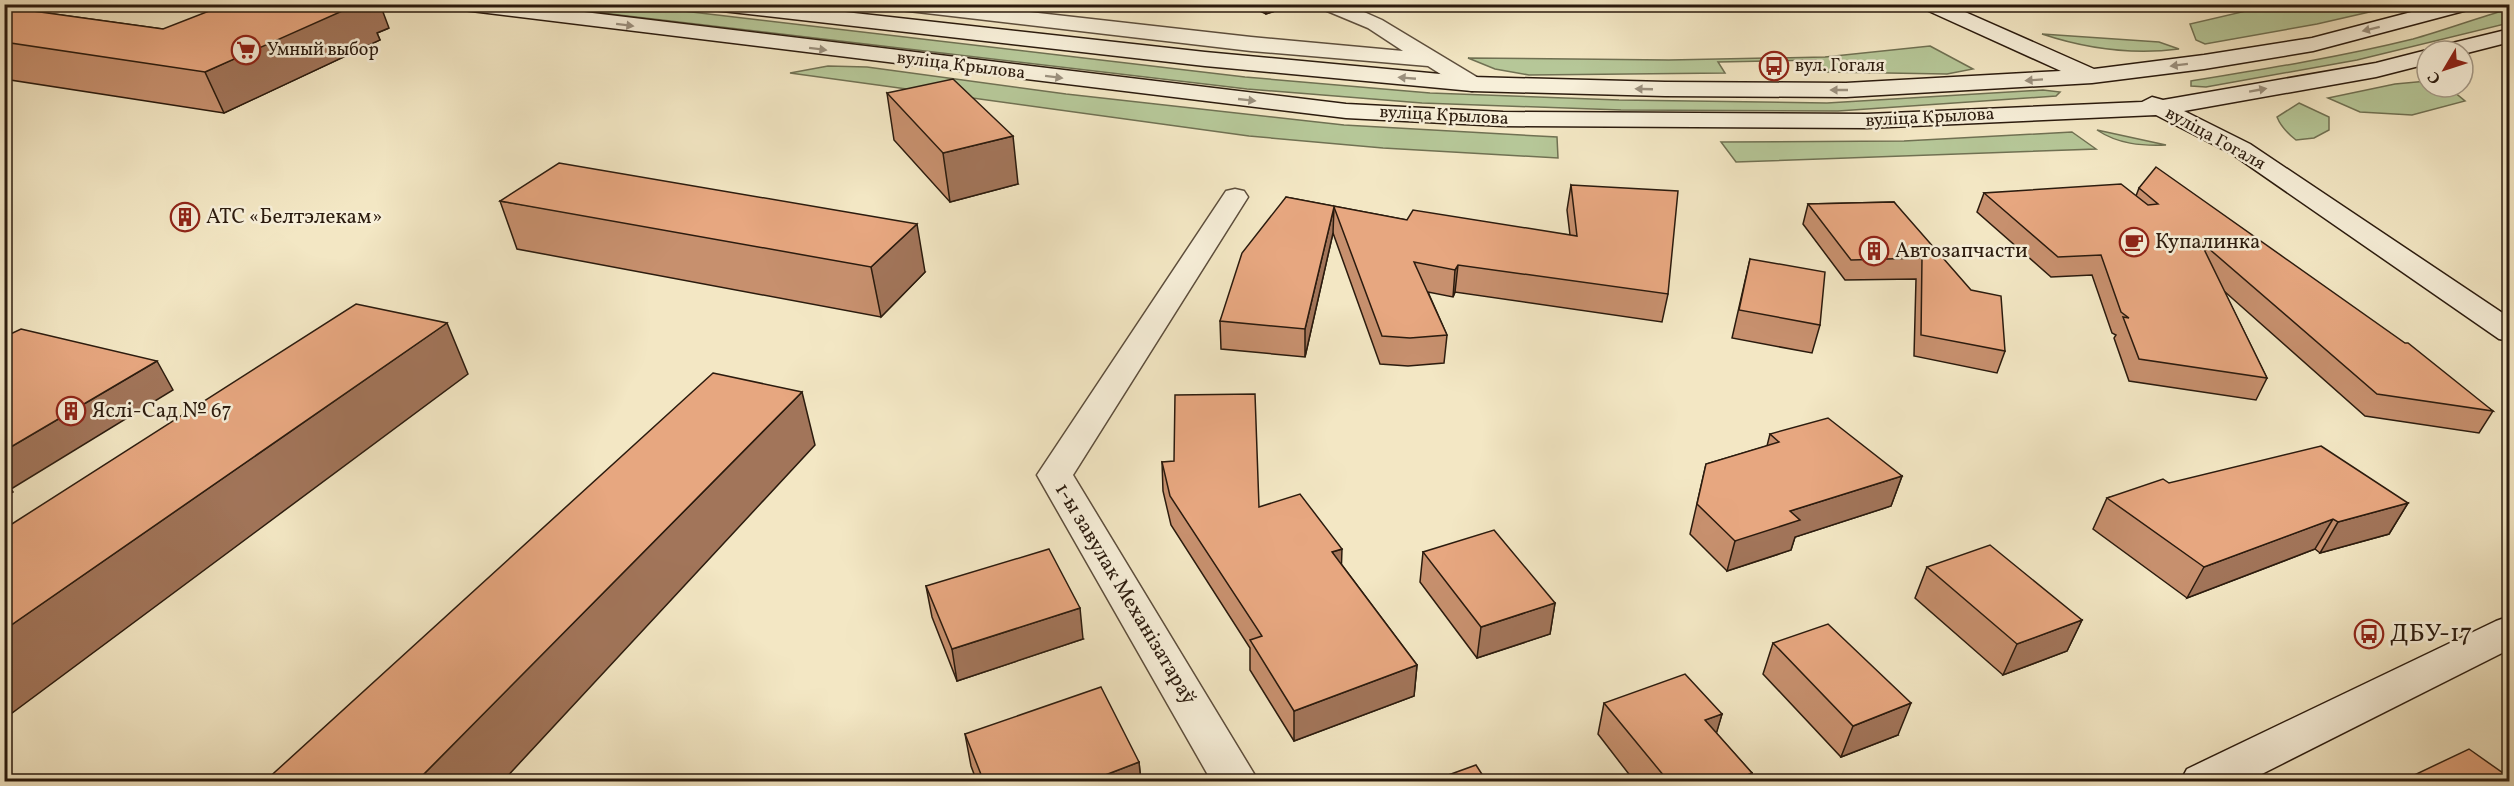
<svg xmlns="http://www.w3.org/2000/svg" width="2514" height="786" font-family="Vollkorn,serif">
	<style>
		.green { fill: #b6c798; stroke: #707153; stroke-width: 1.5 }
		.lines { fill: none; stroke-linecap: round; stroke-linejoin: round }
		.minor-casing { stroke: #5d4e3c; stroke-width: 3 }
		.secondary-casing { stroke: #2b1b0e; stroke-width: 3 }
		.minor { fill: #f7efd9; fill-rule: evenodd }
		.secondary { fill: #f7efd9; fill-rule: evenodd }
		.wall { fill: #c7906e; stroke: #2b1b0e; stroke-width: 1.5 }
		.shaded-wall { fill: #a2755a; stroke: #2b1b0e; stroke-width: 1.5 }
		.building { fill: #e7a780; stroke: #2b1b0e; stroke-width: 1.5 }
		.oneway { fill: #9b907e }
		.labels { text-anchor: middle; dominant-baseline: central; stroke-width: 5; stroke-linejoin: round; paint-order: stroke }
		.far-poi-label { font-size: 18px; fill: #2b1b0e; stroke: #f7efd9; text-anchor: start }
		.far-street-label { font-size: 18px; fill: #2b1b0e; stroke: #f7efd9 }
		.poi-label { font-size: 21px; fill: #2b1b0e; stroke: #f7efd9; text-anchor: start }
		.street-label { font-size: 21px; fill: #2b1b0e; stroke: #f7efd9 }
		.near-poi-label { font-size: 26px; fill: #2b1b0e; stroke: #f7efd9; text-anchor: start }
	</style>
	<rect width="100%" height="100%" fill="#f3e7c4"/>
	<filter id="stains"><feTurbulence type="fractalNoise" baseFrequency=".00333" numOctaves="4"/><feColorMatrix values="0 0 0 0 .2 0 0 0 0 .09 0 0 0 0 .02 0 0 0 .5 -.17"/></filter>
	<radialGradient id="worn" r=".72"><stop offset=".6" stop-color="#630" stop-opacity="0"/><stop offset="1" stop-color="#630" stop-opacity=".3"/></radialGradient>
	<g class="green">
		<path d="M534,5H632L1245,77L1430,93L1619,100L1827,103L2043,90L2060,92L2056,96L1838,111L1621,110L1422,103L1247,89Z"/>
		<path d="M2272,5V4L2400,5L2317,24L2205,44L2196,40L2190,24Z"/>
		<path d="M2509,9V23L2357,60L2206,87L2191,86V81C2265,69 2340,57 2413,39C2445,30 2477,18 2509,9Z"/>
		<path d="M2042,34L2159,42L2179,49C2131,55 2087,49 2042,34Z"/>
		<path d="M1930,46L1973,69L1947,74L1827,72L1816,60L1718,62L1725,73L1529,75L1495,69L1468,58L1669,60L1825,57Z"/>
		<path d="M828,66L867,67L1066,94L1344,125L1557,137L1558,158L1383,148L1249,136L790,73Z"/>
		<path d="M2427,81V87H2448L2465,101L2412,115L2360,112L2328,98L2395,84Z"/>
		<path d="M2299,103L2329,117V130L2314,138L2296,140C2287,133 2281,127 2277,117Z"/>
		<path d="M2097,130L2166,145C2141,146 2118,144 2097,130Z"/>
		<path d="M2072,132L2096,149L1736,162L1721,142L1904,141Z"/>
	</g>
	<g class="lines">
		<g class="minor-casing">
			<g id="minor">
				<path d="M890,4H959L1251,37L1403,51L1368,28L1320,8L1317,4H1346L1382,20L1480,79L1483,84L1480,89L1472,91L1464,89L1428,66L1251,51L900,10L893,8Z"/>
				<path d="M2070,5V4L2090,5L2087,9H2073Z"/>
				<path d="M1235,189L1244,191L1248,197L1073,475L1259,782H1212L1037,475L1226,191Z"/>
			</g>
		</g>
		<g class="secondary-casing">
			<g id="secondary">
				<path d="M453,4H518L1346,104L1503,112L1867,114L2142,102L2152,97L2163,100L2376,63L2427,50L2430,51H2427V64L2376,77L2184,111L2250,144L2510,318V341L2499,339L2232,154L2156,115L1867,128L1503,126L1346,118L463,10L456,8Z"/>
				<path d="M703,4H773L1205,52L1472,77L1665,82L1846,83L2061,71L1922,8L1919,4H1947L2094,69L2204,55L2312,38L2442,4H2478L2475,8L2313,51L2204,69L2092,83L1846,97L1665,96L1472,91L1205,66L713,10L706,8Z"/>
				<path d="M2510,29V42L2463,54V51H2437L2440,46Z"/>
				<path d="M2510,616V649L2246,782H2180L2187,769L2496,621Z"/>
			</g>
		</g>
		<use href="#minor" class="minor"/>
		<use href="#secondary" class="secondary"/>
	</g>
	<g class="wall">
		<path d="M1245,4H1296L1266,14Z"/>
		<path d="M4,7L163,29L389,28L377,33L380,40L224,113L4,79Z"/>
		<path d="M887,93L1018,184L950,202L894,140Z"/>
		<path d="M1571,185L1668,294L1662,322L1455,292L1453,297L1428,292L1447,335L1444,363L1408,366L1380,364L1333,233L1305,357L1221,349L1220,321L1286,197L1407,220L1570,235L1567,210Z"/>
		<path d="M2139,188L2493,411L2479,433L2365,416L2224,291L2267,378L2256,400L2129,381L2114,338L2116,335L2112,333L2092,275L2051,277L1977,212L1984,193L2136,196Z"/>
		<path d="M500,201L925,272L881,317L517,249Z"/>
		<path d="M1894,202L2005,351L1997,373L1914,356L1916,279L1845,280L1803,224L1808,204Z"/>
		<path d="M1750,259L1820,325L1812,353L1732,338Z"/>
		<path d="M1770,434L1902,476L1891,506L1795,537L1791,550L1727,571L1690,534L1706,464L1767,446Z"/>
		<path d="M1162,462L1259,507L1342,565L1417,665L1414,696L1294,741L1250,670V648L1171,525L1163,491Z"/>
		<path d="M2169,483L2408,503L2389,534L2320,553L2315,549L2187,598L2093,529L2107,498Z"/>
		<path d="M1423,552L1555,603L1550,634L1477,658L1420,582Z"/>
		<path d="M1927,567L2082,620L2067,651L2003,675L1915,598Z"/>
		<path d="M926,586L1083,639L957,681L932,617Z"/>
		<path d="M1773,643L1898,735L1841,757L1763,674Z"/>
		<path d="M1604,703L1722,714L1716,733L1752,773L1750,782H1635L1598,734Z"/>
		<path d="M965,734L1139,762L1141,782H977L971,766Z"/>
	</g>
	<g class="shaded-wall">
		<path d="M353,4H380L389,28L377,33L380,40L224,113L205,72Z"/>
		<path d="M1266,4H1296L1266,14Z"/>
		<path d="M1013,136L1018,184L950,202L943,153Z"/>
		<path d="M1334,207L1333,233L1305,357V329Z"/>
		<path d="M917,224L925,272L881,317L871,267Z"/>
		<path d="M1458,265L1455,292L1453,297L1455,270Z"/>
		<path d="M447,323L468,374L4,719V630Z"/>
		<path d="M157,361L173,390L11,489L13,492L4,497V451Z"/>
		<path d="M802,392L815,445L502,782H416Z"/>
		<path d="M1902,476L1891,506L1795,537L1791,550L1727,571L1735,541L1790,511Z"/>
		<path d="M2408,503L2389,534L2320,553L2338,522Z"/>
		<path d="M2333,519L2315,549L2187,598L2204,567Z"/>
		<path d="M1342,549L1341,578L1332,552Z"/>
		<path d="M1555,603L1550,634L1477,658L1481,627Z"/>
		<path d="M1080,608L1083,639L957,681L952,649Z"/>
		<path d="M2082,620L2067,651L2003,675L2017,644Z"/>
		<path d="M1417,665L1414,696L1294,741V711Z"/>
		<path d="M1911,703L1898,735L1841,757L1853,726Z"/>
		<path d="M1722,714L1713,745L1705,720Z"/>
		<path d="M1139,762L1141,782H1087Z"/>
		<path d="M1752,773L1750,782H1731Z"/>
	</g>
	<g class="building">
		<path d="M227,4H358L205,72L4,42V7L163,29Z"/>
		<path d="M953,79L1013,136L943,153L887,93Z"/>
		<path d="M559,163L917,224L871,267L500,201Z"/>
		<path d="M2156,167L2405,343H2408L2493,411L2377,394L2200,241L2267,378L2139,359L2123,317L2129,318L2121,312L2101,255L2058,257L1984,193L2121,184L2148,205L2158,204L2139,188Z"/>
		<path d="M1571,185L1678,191L1668,294L1458,265L1455,270L1414,262L1447,335L1410,338L1382,336L1334,207L1305,329L1220,321L1242,253L1286,197L1407,220L1413,210L1577,236Z"/>
		<path d="M1894,202L1971,290L2001,296L2005,351L1921,335L1922,258L1851,260L1808,204Z"/>
		<path d="M1750,259L1825,272L1820,325L1739,310Z"/>
		<path d="M356,304L447,323L4,630V529Z"/>
		<path d="M21,329L157,361L4,451V337Z"/>
		<path d="M713,373L802,392L416,782H264Z"/>
		<path d="M1255,394L1259,507L1300,494L1342,549L1332,552L1417,665L1294,711L1250,640L1262,636L1170,496L1162,462L1174,461L1175,395Z"/>
		<path d="M1828,418L1902,476L1790,511L1800,520L1735,541L1697,504L1706,464L1779,442L1770,434Z"/>
		<path d="M2321,446L2408,503L2338,522L2333,519L2204,567L2107,498L2163,479L2169,483Z"/>
		<path d="M1494,530L1555,603L1481,627L1423,552Z"/>
		<path d="M1990,545L2082,620L2017,644L1927,567Z"/>
		<path d="M1049,549L1080,608L952,649L926,586Z"/>
		<path d="M1828,624L1911,703L1853,726L1773,643Z"/>
		<path d="M1685,674L1722,714L1705,720L1752,773L1731,782H1669L1604,703Z"/>
		<path d="M1101,687L1139,762L1087,782H984L965,734Z"/>
		<path d="M2469,749L2510,778V782H2409L2406,779Z"/>
		<path d="M1476,765L1487,782H1429Z"/>
	</g>
	<defs><path id="oneway-solid" d="M-6-.8H1V-3.2L6.5 0L1 3.2V.8H-6Z" transform="scale(1.5)"/></defs>
	<g class="oneway">
		<use href="#oneway-solid" transform="translate(625 25) rotate(7)"/>
		<use href="#oneway-solid" transform="translate(2371 29) rotate(166)"/>
		<use href="#oneway-solid" transform="translate(818 49) rotate(7)"/>
		<use href="#oneway-solid" transform="translate(2179 65) rotate(173)"/>
		<use href="#oneway-solid" transform="translate(1054 77) rotate(7)"/>
		<use href="#oneway-solid" transform="translate(1407 78) rotate(-175)"/>
		<use href="#oneway-solid" transform="translate(2034 80) rotate(176)"/>
		<use href="#oneway-solid" transform="translate(1644 89) rotate(-178)"/>
		<use href="#oneway-solid" transform="translate(1839 90) rotate(180)"/>
		<use href="#oneway-solid" transform="translate(2258 90) rotate(-10)"/>
		<use href="#oneway-solid" transform="translate(1247 100) rotate(6)"/>
	</g>
	<defs>
		<g id="supermarket-ring" transform="scale(1.5)"><circle r="9.5" fill="#f7efd9" stroke="#8f2418" stroke-width="1.5"/><path d="M-6-5.5h2.5l.6 2H6L4.5 2H-2.5L-4.4-4H-6ZM-1.5 3.2a1.3 1.3 0 1 0 .1 0ZM3 3.2a1.3 1.3 0 1 0 .1 0Z" fill="#8f2418"/></g>
		<g id="bus-ring" transform="scale(1.5)"><circle r="9.5" fill="#f7efd9" stroke="#8f2418" stroke-width="1.5"/><path d="M-5-6H5V4H4V6H2V4H-2V6H-4V4H-5ZM-3.5-4V0h7V-4ZM-3.5 1.2v1.5H-2V1.2ZM2 1.2v1.5H3.5V1.2Z" fill="#8f2418"/></g>
		<g id="building-ring" transform="scale(1.5)"><circle r="9.5" fill="#f7efd9" stroke="#8f2418" stroke-width="1.5"/><path d="M-4-6H4V6H1V3H-1V6H-4ZM-2.5-4.3h1.7v1.8h-1.7ZM.8-4.3h1.7v1.8H.8ZM-2.5-1h1.7V.8h-1.7ZM.8-1h1.7V.8H.8Z" fill="#8f2418"/></g>
		<g id="cafe-ring" transform="scale(1.5)"><circle r="9.5" fill="#f7efd9" stroke="#8f2418" stroke-width="1.5"/><path d="M-5.5-4.5H6V0H3Q3 3.5 0 3.5H-2.5Q-5.5 3.5-5.5 0ZM3-3.2v2h1.7v-2ZM-6 4.5H4V6H-6Z" fill="#8f2418"/></g>
	</defs>
	<g fill-rule="evenodd">
		<use href="#supermarket-ring" x="246" y="50"/>
		<use href="#bus-ring" x="1774" y="66"/>
		<use href="#building-ring" x="185" y="217"/>
		<use href="#cafe-ring" x="2134" y="242"/>
		<use href="#building-ring" x="1874" y="251"/>
		<use href="#building-ring" x="71" y="411"/>
		<use href="#bus-ring" x="2369" y="634"/>
	</g>
	<g class="labels">
		<g class="far-poi-label">
			<text x="267" y="50">Умный выбор</text>
			<text x="1795" y="66">вул. Гогаля</text>
		</g>
		<g class="far-street-label">
			<text transform="translate(961 66) rotate(7)">вуліца Крылова</text>
			<text transform="translate(1444 116) rotate(3)">вуліца Крылова</text>
			<text transform="translate(1930 118) rotate(-3)">вуліца Крылова</text>
			<text transform="translate(2215 139) rotate(29)">вуліца Гогаля</text>
		</g>
		<g class="poi-label">
			<text x="206" y="217">АТС «Белтэлекам»</text>
			<text x="2155" y="242">Купалинка</text>
			<text x="1895" y="251">Автозапчасти</text>
			<text x="92" y="411">Яслі-Сад № 67</text>
		</g>
		<g class="street-label">
			<text transform="translate(1125 594) rotate(59)">1-ы завулак Механізатараў</text>
		</g>
		<g class="near-poi-label">
			<text x="2390" y="634">ДБУ-17</text>
		</g>
	</g>
	<rect width="2514" height="786" fill="none" stroke="#f3e7c4" stroke-width="24"/>
	<rect x="6" y="6" width="2502" height="774" fill="none" stroke="#2b1b0e" stroke-width="3"/>
	<rect x="12" y="12" width="2490" height="762" fill="none" stroke="#2b1b0e" stroke-width="1.5"/>
	<g transform="translate(2445 69) rotate(231)"><circle r="28" fill="#f7efd9" stroke="#a59a88" stroke-width="1.5"/>
	<path d="M0-4.5L10 22L0 15L-10 22Z" fill="#8f2418"/>
	<text y="-9" font-size="16" font-weight="bold" text-anchor="middle" fill="#2b1b0e">С</text>
	</g>
	<rect width="100%" height="100%" filter="url(#stains)"/>
	<rect width="100%" height="100%" fill="url(#worn)"/>
</svg>
